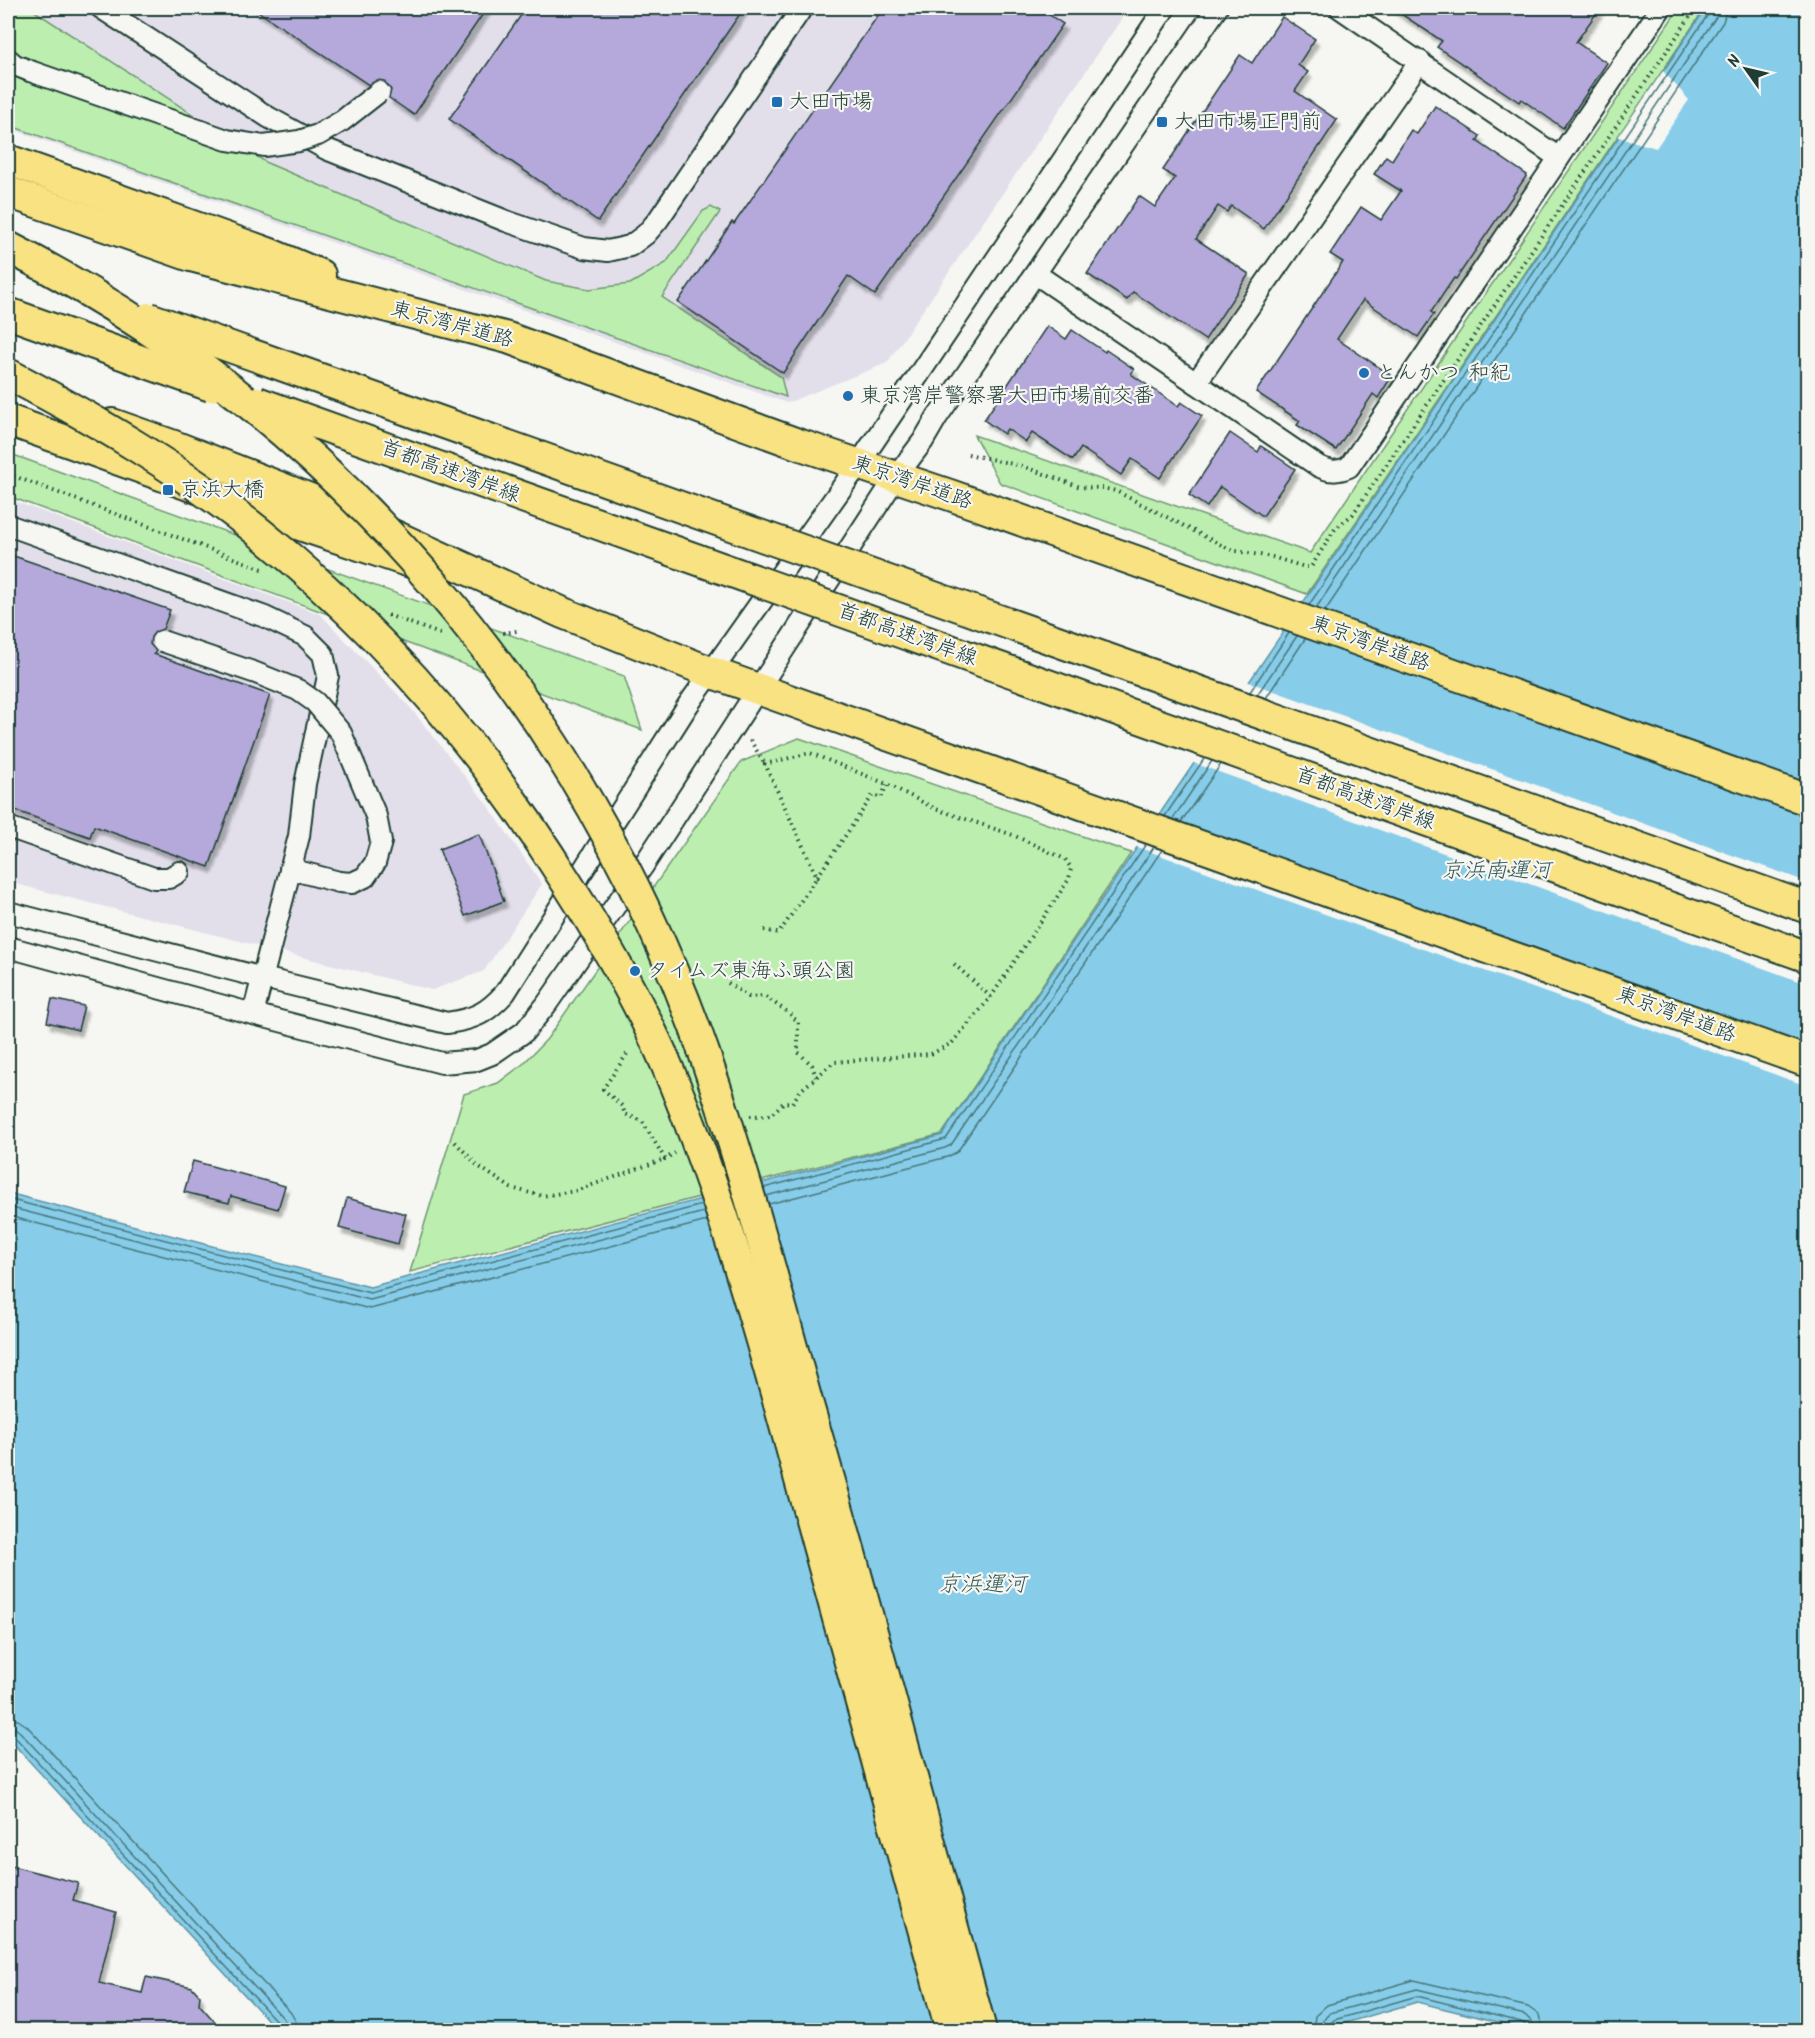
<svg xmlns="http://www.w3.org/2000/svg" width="1815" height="2038" font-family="Kalam,'Klee One',sans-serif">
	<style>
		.built { fill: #e2dfeb }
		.green { fill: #bcefaf; stroke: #6e9672; stroke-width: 1.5 }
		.water { fill: #87cde9; stroke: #5d93a1; stroke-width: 1.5 }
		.pier { fill: #f6f6f2 }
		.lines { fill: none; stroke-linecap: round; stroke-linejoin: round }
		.shore { stroke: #49777c; stroke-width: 1.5 }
		.building { fill: #b4a9da; stroke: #1f3d34; stroke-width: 1.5; filter: url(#shadow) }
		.minor-casing { stroke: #1f3d34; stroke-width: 24 }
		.highway-casing { stroke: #1f3d34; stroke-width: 34 }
		.path { stroke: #1f3d34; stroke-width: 4; stroke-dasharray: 1.5 4.5; stroke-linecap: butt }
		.minor { stroke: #f6f6f2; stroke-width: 20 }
		.highway { stroke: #f8e281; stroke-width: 30 }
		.minor-bridge-casing { stroke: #1f3d34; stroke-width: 24; stroke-linecap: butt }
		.highway-bridge-casing { stroke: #1f3d34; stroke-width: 34; stroke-linecap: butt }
		.minor-bridge { stroke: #f6f6f2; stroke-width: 20 }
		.highway-bridge { stroke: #f8e281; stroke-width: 30 }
		.poi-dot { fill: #1f6fb2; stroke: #f6f6f2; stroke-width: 2 }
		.labels { text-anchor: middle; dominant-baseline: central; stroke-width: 4.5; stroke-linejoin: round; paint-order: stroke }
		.poi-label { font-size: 21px; fill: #1f3d34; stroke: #f6f6f2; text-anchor: start }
		.street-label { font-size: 21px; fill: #1f3d34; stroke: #f6f6f2 }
		.water-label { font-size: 22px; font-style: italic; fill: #345a58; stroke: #f6f6f2 }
	</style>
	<defs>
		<filter id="shadow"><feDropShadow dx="3.5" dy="6" stdDeviation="1.5" flood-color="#0004"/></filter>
	</defs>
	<rect width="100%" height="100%" fill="#f6f6f2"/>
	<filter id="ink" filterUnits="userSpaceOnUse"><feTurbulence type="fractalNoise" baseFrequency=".0167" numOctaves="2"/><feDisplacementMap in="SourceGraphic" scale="12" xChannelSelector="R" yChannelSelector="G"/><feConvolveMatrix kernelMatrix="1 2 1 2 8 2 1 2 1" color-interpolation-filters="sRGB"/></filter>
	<g filter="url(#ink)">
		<g class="built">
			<path d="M8,8H1129L887,363L787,403L8,128Z"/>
			<path d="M8,499L320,614L409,706L487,804L542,884L484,971L432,990L8,882Z"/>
		</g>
		<g class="green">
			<path d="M8,8H30L267,163L546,281L589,289L630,284L666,263L703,211L711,207L720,212L662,297L781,377L786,397L8,125Z"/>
			<path d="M1679,8H1705L1307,594L1000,483L974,435L1310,553Z"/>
			<path d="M8,453L624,676L642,730L8,496Z"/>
			<path d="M799,738L1131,853L942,1134L410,1272L464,1094L498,1083L523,1064L547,1039L741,762Z"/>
		</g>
		<path class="water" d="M1706,8H1807V2030H1531L1417,2002L1335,2026L1336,2030H277L8,1738V1193L370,1287L942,1135Z"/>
		<g class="pier">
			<path d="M1663,71L1689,100L1656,148L1618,137Z"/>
			<path d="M1246,681L1807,882V984L1191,762Z"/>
			<path d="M1153,818L1807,1052V1086L1134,846Z"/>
		</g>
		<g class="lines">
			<g class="shore">
				<path d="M1309,605L1709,13L1711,8"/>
				<path d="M1316,608L1716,17L1718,8"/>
				<path d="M1325,611L1723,22L1727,8"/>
				<path d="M1250,692L1289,633"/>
				<path d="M1257,695L1297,636"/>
				<path d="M1266,698L1305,639"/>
				<path d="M1165,816L1204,759"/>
				<path d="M1173,819L1212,761"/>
				<path d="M1181,822L1221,764"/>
				<path d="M764,1188L946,1139L1146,844"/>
				<path d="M766,1196L945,1148L951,1145L1154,847"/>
				<path d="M8,1199L370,1293L702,1205"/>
				<path d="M769,1204L947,1157L957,1152L1162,850"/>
				<path d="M8,1207L370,1300L704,1212"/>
				<path d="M8,1216L370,1309L707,1221"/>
				<path d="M8,1718L18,1720L27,1726L291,2013L296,2022L297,2030"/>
				<path d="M8,1727L15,1728L20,1732L284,2019L288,2030"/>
				<path d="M8,1735L15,1737L279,2024L280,2030"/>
				<path d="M1313,2030L1315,2016L1327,2005L1414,1980L1528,2007L1539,2015L1543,2030"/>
				<path d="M1322,2030L1323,2020L1330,2013L1417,1989L1525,2015L1532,2022L1534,2030"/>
				<path d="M1330,2030V2024L1334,2020L1417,1996L1521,2022L1526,2025V2030"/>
			</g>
		</g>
		<g class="building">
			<path d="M253,8H487L414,115L389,98L391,90L384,81L377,80L369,85Z"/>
			<path d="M526,8H744L598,221L449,119Z"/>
			<path d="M883,8H1039L1063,24L875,295L848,276L783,373L678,302L732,222L734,224Z"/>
			<path d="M1392,8H1600L1576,42L1607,63L1563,128L1521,99L1519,102L1437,47L1442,41Z"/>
			<path d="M1282,17L1315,39L1298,65L1308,72L1295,91L1337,120L1264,229L1231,206L1227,212L1218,206L1196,239L1249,274L1205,340L1133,292L1127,300L1087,274L1139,196L1155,207L1175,178L1163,170L1240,55L1252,63Z"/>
			<path d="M1435,106L1480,136L1477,141L1527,175L1456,279L1454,278L1431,312L1434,314L1418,337L1363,300L1337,339L1392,376L1378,398L1373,394L1336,450L1297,425L1300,421L1256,392L1343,262L1330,254L1361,207L1381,220L1401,191L1374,174L1386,156L1392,160L1411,130L1417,134Z"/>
			<path d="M1047,326L1066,339L1072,330L1105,352L1106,350L1134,369L1131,374L1178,406L1181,402L1202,416L1160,478L1132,459L1121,475L1081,448L1073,460L1032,433L1026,442L1007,429L1004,434L984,420Z"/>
			<path d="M1230,433L1258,452L1261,446L1295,469L1263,516L1220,487L1207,507L1189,495Z"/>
			<path d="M8,554L170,610L163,629L155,632L151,637L150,644L156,651L154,654L270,695L209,867L94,826L90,837L8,808Z"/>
			<path d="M479,834L504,901L465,916L439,849Z"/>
			<path d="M52,999L84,1006L78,1030L47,1022Z"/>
			<path d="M193,1161L285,1186L278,1209L231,1196L229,1203L184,1192Z"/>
			<path d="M347,1198L406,1214L398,1244L339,1228Z"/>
			<path d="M8,1865L78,1883L73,1900L116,1912L99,1983L142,1993L146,1977L192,1987L200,1996L199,2004L223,2031H8Z"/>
		</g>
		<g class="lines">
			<g class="minor-casing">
				<g id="minor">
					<path d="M101,8L268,117L326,149L506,221L584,248L608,251L630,246L646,234L658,220L802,8"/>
					<path d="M1340,8L1559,158"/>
					<path d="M8,59L15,65L30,71"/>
					<path d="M1036,274L1318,466C1330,472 1337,472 1349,467L1661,8"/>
					<path d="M1196,383L1420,61"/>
					<path d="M8,525L265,617L305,636L323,654L328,676L305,784L299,836L253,1014"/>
					<path d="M8,827L154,878H169L179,872"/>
					<path d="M290,869L339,882"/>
					<path d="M8,912L263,978L447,1023C475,1019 487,1013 505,993L688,705L858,465L1165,8"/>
					<path d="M8,947L253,1014L442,1063L477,1060L492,1054L524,1032L546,1005L643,866L896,477L923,441L937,417L1217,8"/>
				</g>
			</g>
			<g class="highway-casing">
				<g id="highway">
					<path d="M8,160L268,253L320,275"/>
					<path d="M8,192L191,256L508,338L795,443L950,495L1808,800"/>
					<path d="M8,420L303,526L410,562"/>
					<path d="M112,424L174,446L338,510L563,613L710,672L1808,1062"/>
				</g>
			</g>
			<g class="path">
				<path d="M968,454L1022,466L1080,487L1102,488L1116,491L1231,550L1272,557L1305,567H1311L1335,529L1353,514L1696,8"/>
				<path d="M8,474L263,569"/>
				<path d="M388,615L443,635"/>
				<path d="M503,633L517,631"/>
				<path d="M750,740L765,764"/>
				<path d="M818,879L765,764L810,753L887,784L936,809L1013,835L1065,859L1071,868L1069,879L991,997"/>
				<path d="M764,930L779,933L873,795L881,798L887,784"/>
				<path d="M728,983L749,997L764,996L789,1013L798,1022V1052L812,1065L816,1077"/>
				<path d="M627,1054L603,1089L622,1106L625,1114L642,1121L665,1159L675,1153"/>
				<path d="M750,1116L771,1115L784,1102L792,1103L801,1090L834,1062L931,1054L952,1043L991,997L953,963"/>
				<path d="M455,1142L478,1166L511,1188L542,1196L575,1191L665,1159"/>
			</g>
			<use href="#minor" class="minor"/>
			<use href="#highway" class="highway"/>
			<g class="minor-bridge-casing">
				<g id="minor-bridge">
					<path d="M30,71L227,140L264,146L299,141L318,135L342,121L379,92"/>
					<path d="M162,641L256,673L298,690L315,702L341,733L376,816L381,842L375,863L365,877L352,883L339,882"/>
				</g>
			</g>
			<g class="highway-bridge-casing">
				<g id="highway-bridge">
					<path d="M8,247C335,414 582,707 704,1053C743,1166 774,1282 806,1398C867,1608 923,1819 981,2030"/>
					<path d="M8,313L211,386"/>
					<path d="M149,318L1808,908"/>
					<path d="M8,374C96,420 182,470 260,533C382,631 484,750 567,883C604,941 640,1003 667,1066C730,1216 771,1375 814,1531C860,1698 905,1864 951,2030"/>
					<path d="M257,402L1808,957"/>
				</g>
			</g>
			<use href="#minor-bridge" class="minor-bridge"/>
			<use href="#highway-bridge" class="highway-bridge"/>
		</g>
	</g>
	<g class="poi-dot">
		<rect x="771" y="96" width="12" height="12" rx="3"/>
		<rect x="1156" y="116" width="12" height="12" rx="3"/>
		<circle cx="1364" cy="373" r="6"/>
		<circle cx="848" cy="396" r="6"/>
		<rect x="162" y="484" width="12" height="12" rx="3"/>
		<circle cx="635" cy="971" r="6"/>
	</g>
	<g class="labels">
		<g class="poi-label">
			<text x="789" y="102">大田市場</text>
			<text x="1174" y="122">大田市場正門前</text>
			<text x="1376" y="373">とんかつ 和紀</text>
			<text x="860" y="396">東京湾岸警察署大田市場前交番</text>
			<text x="180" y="490">京浜大橋</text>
			<text x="647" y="971">タイムズ東海ふ頭公園</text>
		</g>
		<g class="street-label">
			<text transform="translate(452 325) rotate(15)">東京湾岸道路</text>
			<text transform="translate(450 472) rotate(20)">首都高速湾岸線</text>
			<text transform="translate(912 483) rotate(19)">東京湾岸道路</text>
			<text transform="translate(907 635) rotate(20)">首都高速湾岸線</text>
			<text transform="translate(1370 644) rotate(20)">東京湾岸道路</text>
			<text transform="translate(1365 799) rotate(20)">首都高速湾岸線</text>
			<text transform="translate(1676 1015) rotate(20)">東京湾岸道路</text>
		</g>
		<g class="water-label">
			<text x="1496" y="871">京浜南運河</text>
			<text x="982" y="1585">京浜運河</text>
		</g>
	</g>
	<rect width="1815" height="2038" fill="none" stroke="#f6f6f2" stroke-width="30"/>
	<rect x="15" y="15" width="1785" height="2008" fill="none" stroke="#1f3d34" stroke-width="2" filter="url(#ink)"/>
	<g transform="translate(1746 69) rotate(304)" stroke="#f6f6f2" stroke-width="4.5" paint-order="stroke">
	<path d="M0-4.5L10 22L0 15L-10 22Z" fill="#1f3d34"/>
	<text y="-9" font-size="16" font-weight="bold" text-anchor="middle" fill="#1f3d34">N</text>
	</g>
</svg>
